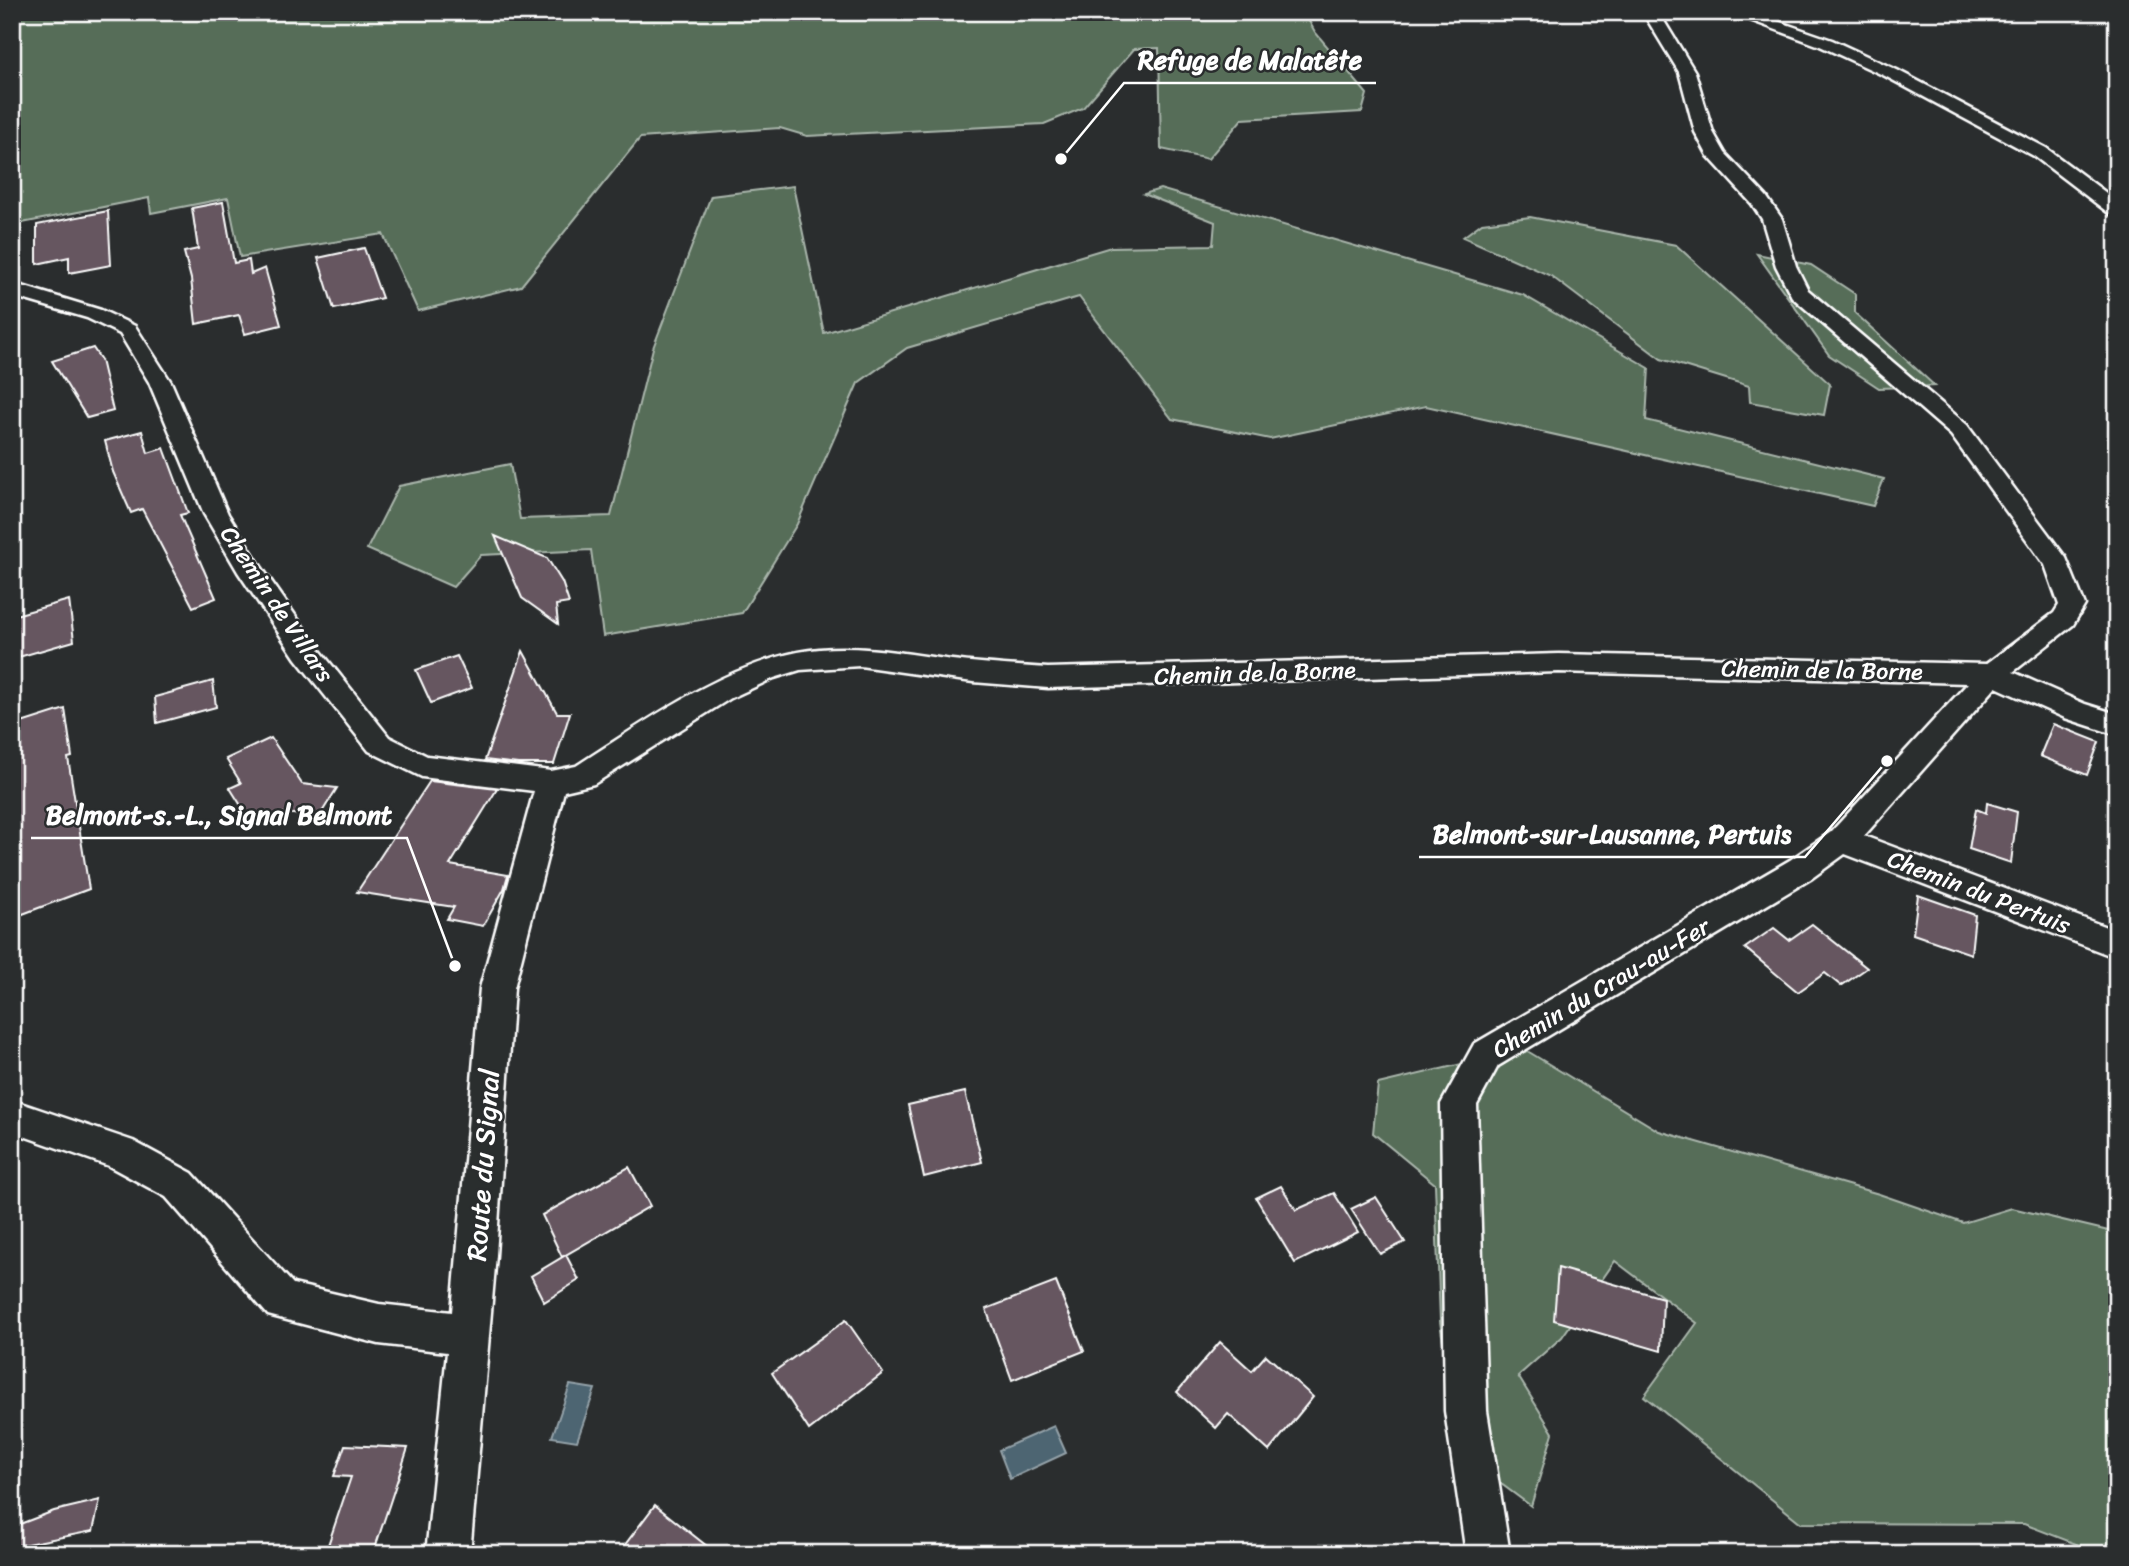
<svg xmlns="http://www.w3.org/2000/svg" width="2129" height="1566" font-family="Sriracha,sans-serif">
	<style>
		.green { fill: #566d59; stroke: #aab6ac; stroke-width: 2 }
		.water { fill: #4e6572; stroke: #95a3aa; stroke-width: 2 }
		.building { fill: #665661; stroke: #fff; stroke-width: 2 }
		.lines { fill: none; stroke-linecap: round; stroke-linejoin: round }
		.street-casing { stroke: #fff; stroke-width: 5 }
		.street { fill: #2a2d2e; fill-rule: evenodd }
		.labels { text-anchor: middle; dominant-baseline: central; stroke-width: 5; stroke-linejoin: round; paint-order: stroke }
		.street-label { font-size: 24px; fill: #fff; stroke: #2a2d2e }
		.near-street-label { font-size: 28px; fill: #fff; stroke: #2a2d2e }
		.leader { fill: none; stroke: #fff; stroke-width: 2.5 }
		.callout-dot { fill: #fff; stroke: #2a2d2e; stroke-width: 2.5 }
		.callout-label { font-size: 26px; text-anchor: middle; font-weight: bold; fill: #fff; stroke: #2a2d2e; stroke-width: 5; stroke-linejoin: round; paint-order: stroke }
	</style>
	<rect width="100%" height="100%" fill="#2a2d2e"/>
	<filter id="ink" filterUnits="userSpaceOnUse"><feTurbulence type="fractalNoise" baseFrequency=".0143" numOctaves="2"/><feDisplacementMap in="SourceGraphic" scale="14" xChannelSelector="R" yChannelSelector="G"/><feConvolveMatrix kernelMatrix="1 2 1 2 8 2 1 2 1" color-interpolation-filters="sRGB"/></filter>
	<g filter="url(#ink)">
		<g class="green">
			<path d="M12,12H1304L1315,32L1367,94L1362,112L1242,119L1208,159L1161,149L1159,48L1134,49L1083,108L1044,124L807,136L780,128L640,138L521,286L418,311L383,234L240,257L228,198L151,213L149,198L12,225Z"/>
			<path d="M793,186L824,333L1111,247L1213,245L1215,222L1144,194L1160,189L1523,295L1649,368L1646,420L1884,479L1873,506L1426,406L1270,439L1172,419L1079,297L907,348L858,383L797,524L742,613L603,636L591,550L481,555L453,587L367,549L399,486L510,464L520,519L611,516L653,348L711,196Z"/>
			<path d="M1530,217L1676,245L1830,384L1824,415L1750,402L1749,386L1661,359L1551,276L1463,237L1482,223Z"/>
			<path d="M1757,254L1811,265L1855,294V313L1935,386L1879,388L1829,355Z"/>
			<path d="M1524,1049L1659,1131L1879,1194L1963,1223L2012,1208L2117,1233V1554H2102L2024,1524L1801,1523L1644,1396L1697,1323L1615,1261L1562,1337L1518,1376L1553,1433L1531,1506L1458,1452L1440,1321L1435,1184L1373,1133L1378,1084Z"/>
		</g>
		<g class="water">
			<path d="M570,1385L595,1389L577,1441L552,1437Z"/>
			<path d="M1054,1426L1066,1453L1010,1479L999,1450Z"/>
		</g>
		<g class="building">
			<path d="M223,202L234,263L249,260L251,274L265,268L281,325L245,334L239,315L196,324L191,279L184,252L198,249L192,208Z"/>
			<path d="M108,211L111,265L69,273V257L37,264V225Z"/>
			<path d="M364,248L382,298L334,309L318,258Z"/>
			<path d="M93,348L101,360L113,411L87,418L52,361Z"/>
			<path d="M142,431L148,453L164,448L188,513L180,515L216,598L193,607L142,509L131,513L113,472L105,441Z"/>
			<path d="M495,536L547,558L562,582L569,603L556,605L558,624L522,598Z"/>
			<path d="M69,600L74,641L12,659V616Z"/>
			<path d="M523,651L557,713H570L554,764H518L485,760Z"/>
			<path d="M457,656L472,688L431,703L416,670Z"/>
			<path d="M213,681L216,707L157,723L155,697Z"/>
			<path d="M65,709L72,757L68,758L89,889L12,918V726Z"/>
			<path d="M2053,724L2099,742L2087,775L2040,756Z"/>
			<path d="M271,738L302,784L337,788L319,817L284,813L280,819L247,815L230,788L241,783L226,759Z"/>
			<path d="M430,781L497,789L450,865L508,875L504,889L483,926L447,919L454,907L357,892Z"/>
			<path d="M1987,803L2017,812L2011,863L1969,849L1976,809L1986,813Z"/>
			<path d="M1918,895L1975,915L1971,954L1913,934Z"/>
			<path d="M1812,924L1867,968L1841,986L1825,973L1798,992L1745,948L1774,928L1789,940Z"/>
			<path d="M965,1092L982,1162L924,1177L908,1105Z"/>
			<path d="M629,1167L650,1206L562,1257L542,1215Z"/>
			<path d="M1281,1186L1296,1210L1334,1193L1358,1232L1295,1263L1256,1198Z"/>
			<path d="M1376,1197L1405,1242L1380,1254L1351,1209Z"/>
			<path d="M566,1255L579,1280L544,1302L531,1276Z"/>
			<path d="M1558,1268L1663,1298L1661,1351L1554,1320Z"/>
			<path d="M1056,1282L1084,1351L1012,1380L986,1309Z"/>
			<path d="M846,1320L883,1373L809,1430L772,1373Z"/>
			<path d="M1220,1342L1252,1371L1266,1355L1313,1397L1269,1451L1228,1414L1216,1428L1177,1392Z"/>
			<path d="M345,1445L408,1448L373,1554H325L351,1477L334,1476Z"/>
			<path d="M100,1500L93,1531L12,1547V1527L54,1511Z"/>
			<path d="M655,1505L717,1554H618Z"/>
		</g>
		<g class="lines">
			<g class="street-casing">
				<g id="street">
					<path d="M1646,12H1662L1664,21L1695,72L1713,132L1725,153L1766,196L1782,219L1796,266L1808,290L1967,425L2066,558L2085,605L2073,625L2013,672L2085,704L2117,714V735L2065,718L1996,687L1864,836L2117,931V958L1845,854L1812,878L1498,1066L1477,1105L1487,1411L1510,1554H1466L1445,1411L1441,1104L1474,1044L1790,860L1831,832L1968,683L1559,672L1048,688L973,682L860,666L800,670L774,678L731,698L594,784L564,791L514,988L496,1255L470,1554H426L447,1352L379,1344L268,1315L166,1197L109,1166L12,1132V1100L133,1141L192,1173L293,1284L379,1304L452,1312L480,988L534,791L422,777L369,751L296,659L238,572L204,514L149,382L120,334L87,318L12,296V283L101,310L135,326L171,382L228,514L262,568L316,645L389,737L427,756L551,771L576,766C645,722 717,669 798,652C849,642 902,653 952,660C984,664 1016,666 1048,668L1559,654L1986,664L2054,613L2059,605L2045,565L1951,435L1792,297L1776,266L1762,219L1752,204L1708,156L1695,132L1679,72L1648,21Z"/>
					<path d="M1728,12H1751L1832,40L1897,70L2046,148L2117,201V216L2110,214L2034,156L1885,76L1820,46Z"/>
				</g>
			</g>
			<use href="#street" class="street"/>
		</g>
	</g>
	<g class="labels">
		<g class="street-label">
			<text transform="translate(277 604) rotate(56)">Chemin de Villars</text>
			<text transform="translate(1822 670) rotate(1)">Chemin de la Borne</text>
			<text transform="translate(1255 673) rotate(-2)">Chemin de la Borne</text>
			<text transform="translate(1979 892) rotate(21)">Chemin du Pertuis</text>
			<text transform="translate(1601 988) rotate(-31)">Chemin du Crau-au-Fer</text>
		</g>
		<g class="near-street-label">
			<text transform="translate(483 1165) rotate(-86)">Route du Signal</text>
		</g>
	</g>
	<path class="leader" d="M1061 159L1124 83H1376M455 966L407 838H31M1887 761L1805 857H1419"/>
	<g class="callout-dot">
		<circle cx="1061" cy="159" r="7"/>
		<circle cx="455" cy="966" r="7"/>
		<circle cx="1887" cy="761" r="7"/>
	</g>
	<g class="callout-label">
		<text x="1250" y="69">Refuge de Malatête</text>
		<text x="219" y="824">Belmont-s.-L., Signal Belmont</text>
		<text x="1612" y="843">Belmont-sur-Lausanne, Pertuis</text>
	</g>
	<rect width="2129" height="1566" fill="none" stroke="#2a2d2e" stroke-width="42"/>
	<rect x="21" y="21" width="2087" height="1524" fill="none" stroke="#fff" stroke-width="2.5" filter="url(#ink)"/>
</svg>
